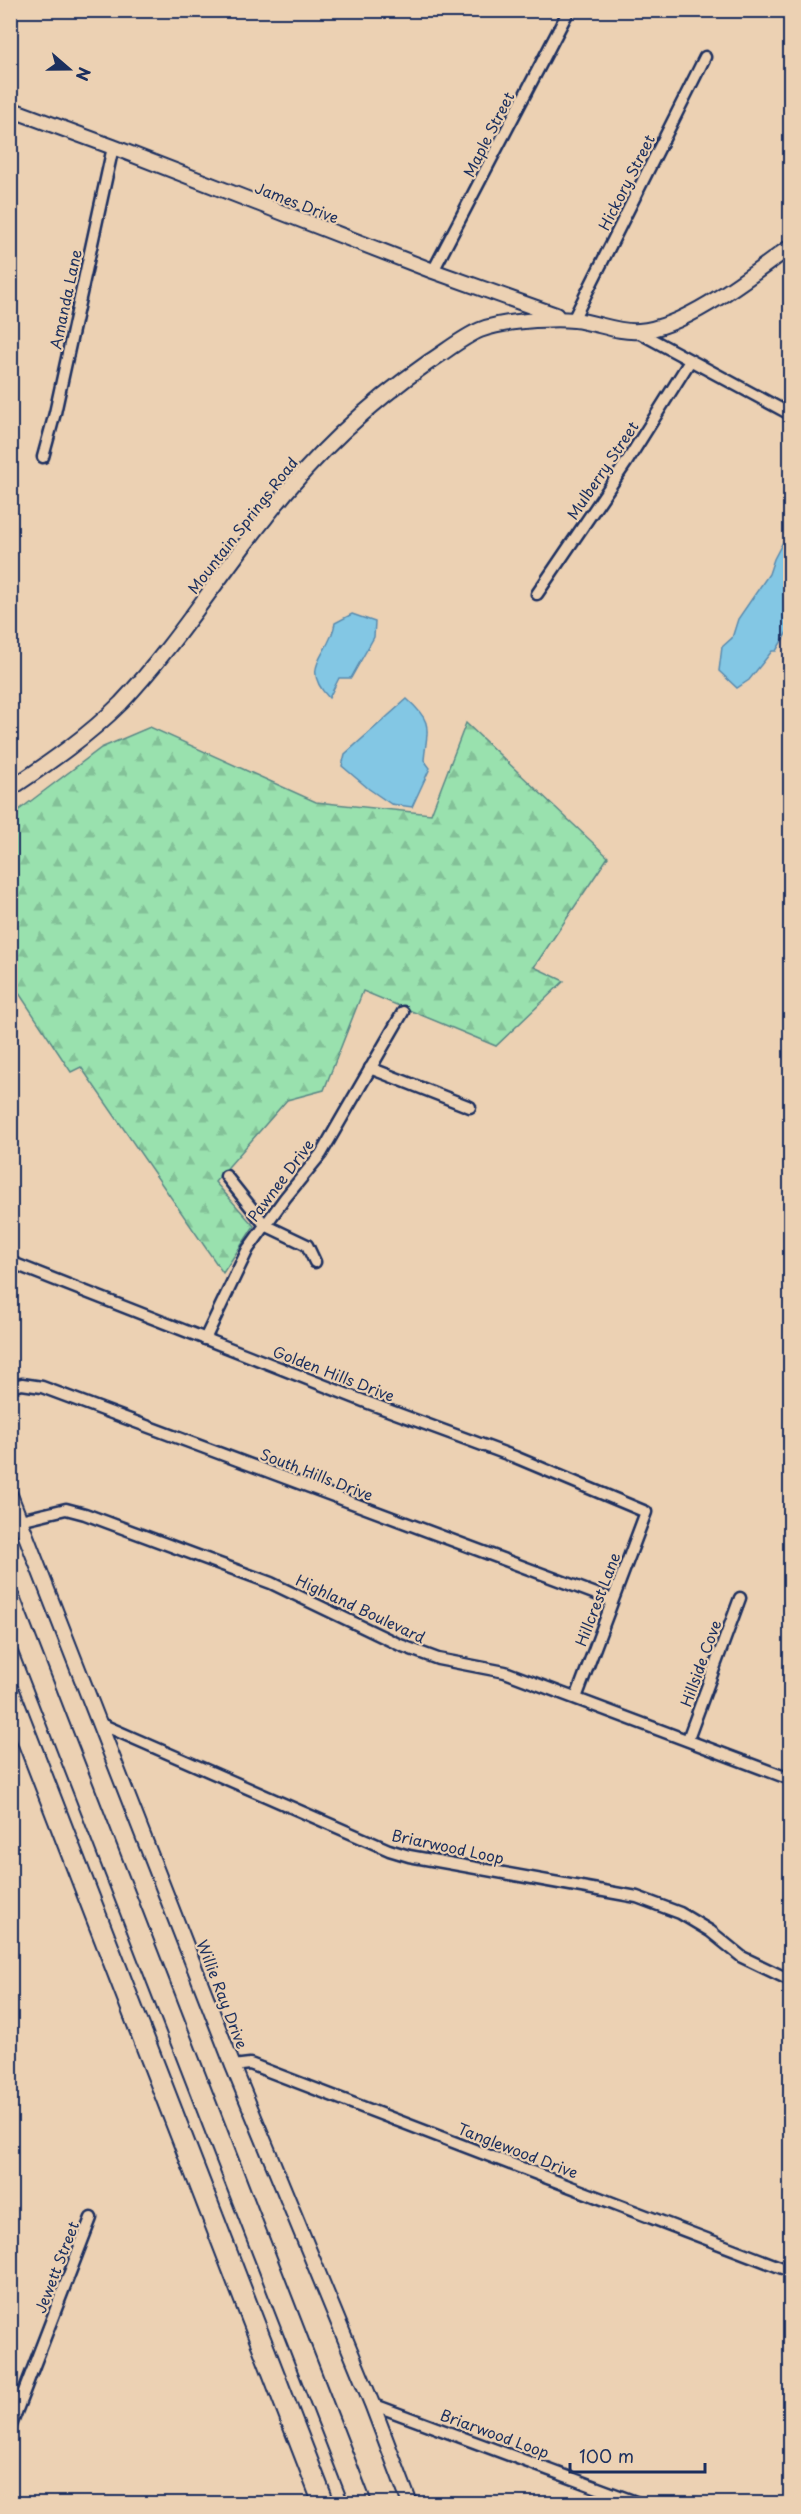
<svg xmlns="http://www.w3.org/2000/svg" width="801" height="2514" font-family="'Playpen Sans',sans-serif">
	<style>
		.forest { fill: url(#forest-firs); stroke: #5a8886; stroke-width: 1.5 }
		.water { fill: #83c7e4; stroke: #598aae; stroke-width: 1.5 }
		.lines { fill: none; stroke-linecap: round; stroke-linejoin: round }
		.minor-casing { stroke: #1b2f5e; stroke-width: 15 }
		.tertiary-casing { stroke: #1b2f5e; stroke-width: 18 }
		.motorway-casing { stroke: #1b2f5e; stroke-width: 24 }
		.minor { stroke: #ecd1b3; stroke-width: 10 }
		.tertiary { stroke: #ecd1b3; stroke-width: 14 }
		.motorway { stroke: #ecd1b3; stroke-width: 20 }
		.labels { text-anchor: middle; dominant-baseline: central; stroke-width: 4.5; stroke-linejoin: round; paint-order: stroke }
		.street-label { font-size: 15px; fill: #1b2f5e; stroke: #ecd1b3 }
	</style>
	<defs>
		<pattern id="forest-firs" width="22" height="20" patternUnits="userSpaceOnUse" patternTransform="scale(1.5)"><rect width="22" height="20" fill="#99e1ae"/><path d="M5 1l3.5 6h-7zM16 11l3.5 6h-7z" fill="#83c198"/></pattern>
	</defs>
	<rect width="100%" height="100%" fill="#ecd1b3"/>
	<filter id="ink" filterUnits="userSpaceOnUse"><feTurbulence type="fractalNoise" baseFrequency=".0167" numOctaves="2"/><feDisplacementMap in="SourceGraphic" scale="12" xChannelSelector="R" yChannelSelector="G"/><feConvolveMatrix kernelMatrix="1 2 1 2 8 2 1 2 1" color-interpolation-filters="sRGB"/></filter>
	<g filter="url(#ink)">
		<path class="forest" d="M466,723L608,857L534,967L564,981L496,1046L363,991L324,1090L287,1100L215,1182L254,1226L223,1273L81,1067L71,1072L11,981V816L101,748L150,727L316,802L431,814Z"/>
		<g class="water">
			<path d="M790,536V627L776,651H772L749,680L737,688L719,671L722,647L732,638L738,619L769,574L774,559L785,538Z"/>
			<path d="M352,614L375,622L374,637L351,678H339L329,698C298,665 330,656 335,623Z"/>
			<path d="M407,699C434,723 427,728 424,760L430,768L412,807L391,804L369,789L342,766L345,754Z"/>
		</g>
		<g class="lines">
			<g class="minor-casing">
				<g id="minor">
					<path d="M433,271L569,10"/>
					<path d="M573,320L705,57"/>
					<path d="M638,332L790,414"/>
					<path d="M43,457L55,413L113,147"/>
					<path d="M537,594L626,463L690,361"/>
					<path d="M370,1068L470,1107"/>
					<path d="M226,1176L265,1225L307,1245L315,1262"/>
					<path d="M10,1262L366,1402L515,1457L646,1512L576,1698"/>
					<path d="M205,1339L248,1249L285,1198L321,1154L403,1012"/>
					<path d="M10,1387L22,1384L42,1387L612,1600"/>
					<path d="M20,1520L66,1509L85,1514L271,1583L400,1645L438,1659L505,1672L790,1779"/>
					<path d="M101,1724L389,1850L409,1856L637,1897L680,1913L710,1931L742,1957L790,1980"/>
					<path d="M688,1739L740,1598"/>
					<path d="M233,2066L250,2064L790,2271"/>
					<path d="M372,2404L641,2504"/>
					<path d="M10,2428L91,2218"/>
				</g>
			</g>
			<g class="tertiary-casing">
				<g id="tertiary">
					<path d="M10,109L113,147L433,271L556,315"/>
					<path d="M10,789C49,763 88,736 121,703C175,646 217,578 266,517C312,457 367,405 429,362C445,352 463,337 480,330C502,321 551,318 574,320C595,322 618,333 639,331C685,328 753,274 790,247"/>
					<path d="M10,1495L233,2066L372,2404L410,2504"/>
				</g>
			</g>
			<g class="motorway-casing">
				<g id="motorway">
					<path d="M10,1600L361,2504"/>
					<path d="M10,1694L324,2504"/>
				</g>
			</g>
			<use href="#minor" class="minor"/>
			<use href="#tertiary" class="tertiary"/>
			<use href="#motorway" class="motorway"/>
		</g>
	</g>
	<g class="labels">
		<g class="street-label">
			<text transform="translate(488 134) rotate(-63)">Maple Street</text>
			<text transform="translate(626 182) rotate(-63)">Hickory Street</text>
			<text transform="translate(297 202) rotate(21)">James Drive</text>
			<text transform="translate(65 299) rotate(-78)">Amanda Lane</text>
			<text transform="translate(602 470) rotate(-56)">Mulberry Street</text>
			<text transform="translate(242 525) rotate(-52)">Mountain Springs Road</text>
			<text transform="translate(280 1180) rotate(-53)">Pawnee Drive</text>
			<text transform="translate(334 1373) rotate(21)">Golden Hills Drive</text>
			<text transform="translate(317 1474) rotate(21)">South Hills Drive</text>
			<text transform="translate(597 1599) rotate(-69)">Hillcrest Lane</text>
			<text transform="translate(361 1608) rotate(25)">Highland Boulevard</text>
			<text transform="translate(700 1663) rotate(-70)">Hillside Cove</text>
			<text transform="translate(448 1846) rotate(12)">Briarwood Loop</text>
			<text transform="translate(223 1994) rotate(69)">Willie Ray Drive</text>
			<text transform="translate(518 2150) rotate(21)">Tanglewood Drive</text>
			<text transform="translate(56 2267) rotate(-69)">Jewett Street</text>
			<text transform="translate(495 2433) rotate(20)">Briarwood Loop</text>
		</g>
	</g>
	<rect width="801" height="2514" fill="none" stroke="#ecd1b3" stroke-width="36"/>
	<rect x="18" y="18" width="765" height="2478" fill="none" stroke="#1b2f5e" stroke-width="2" filter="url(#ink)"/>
	<g transform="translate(69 69) rotate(110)" stroke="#ecd1b3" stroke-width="4.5" paint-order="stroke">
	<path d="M0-4.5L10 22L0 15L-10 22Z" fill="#1b2f5e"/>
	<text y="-9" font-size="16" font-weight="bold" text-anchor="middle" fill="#1b2f5e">N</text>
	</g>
	<path d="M570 2463v9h135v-9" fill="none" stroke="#1b2f5e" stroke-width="3"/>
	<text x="579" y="2463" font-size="18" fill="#1b2f5e" stroke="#ecd1b3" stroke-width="4.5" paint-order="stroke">100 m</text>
</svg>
